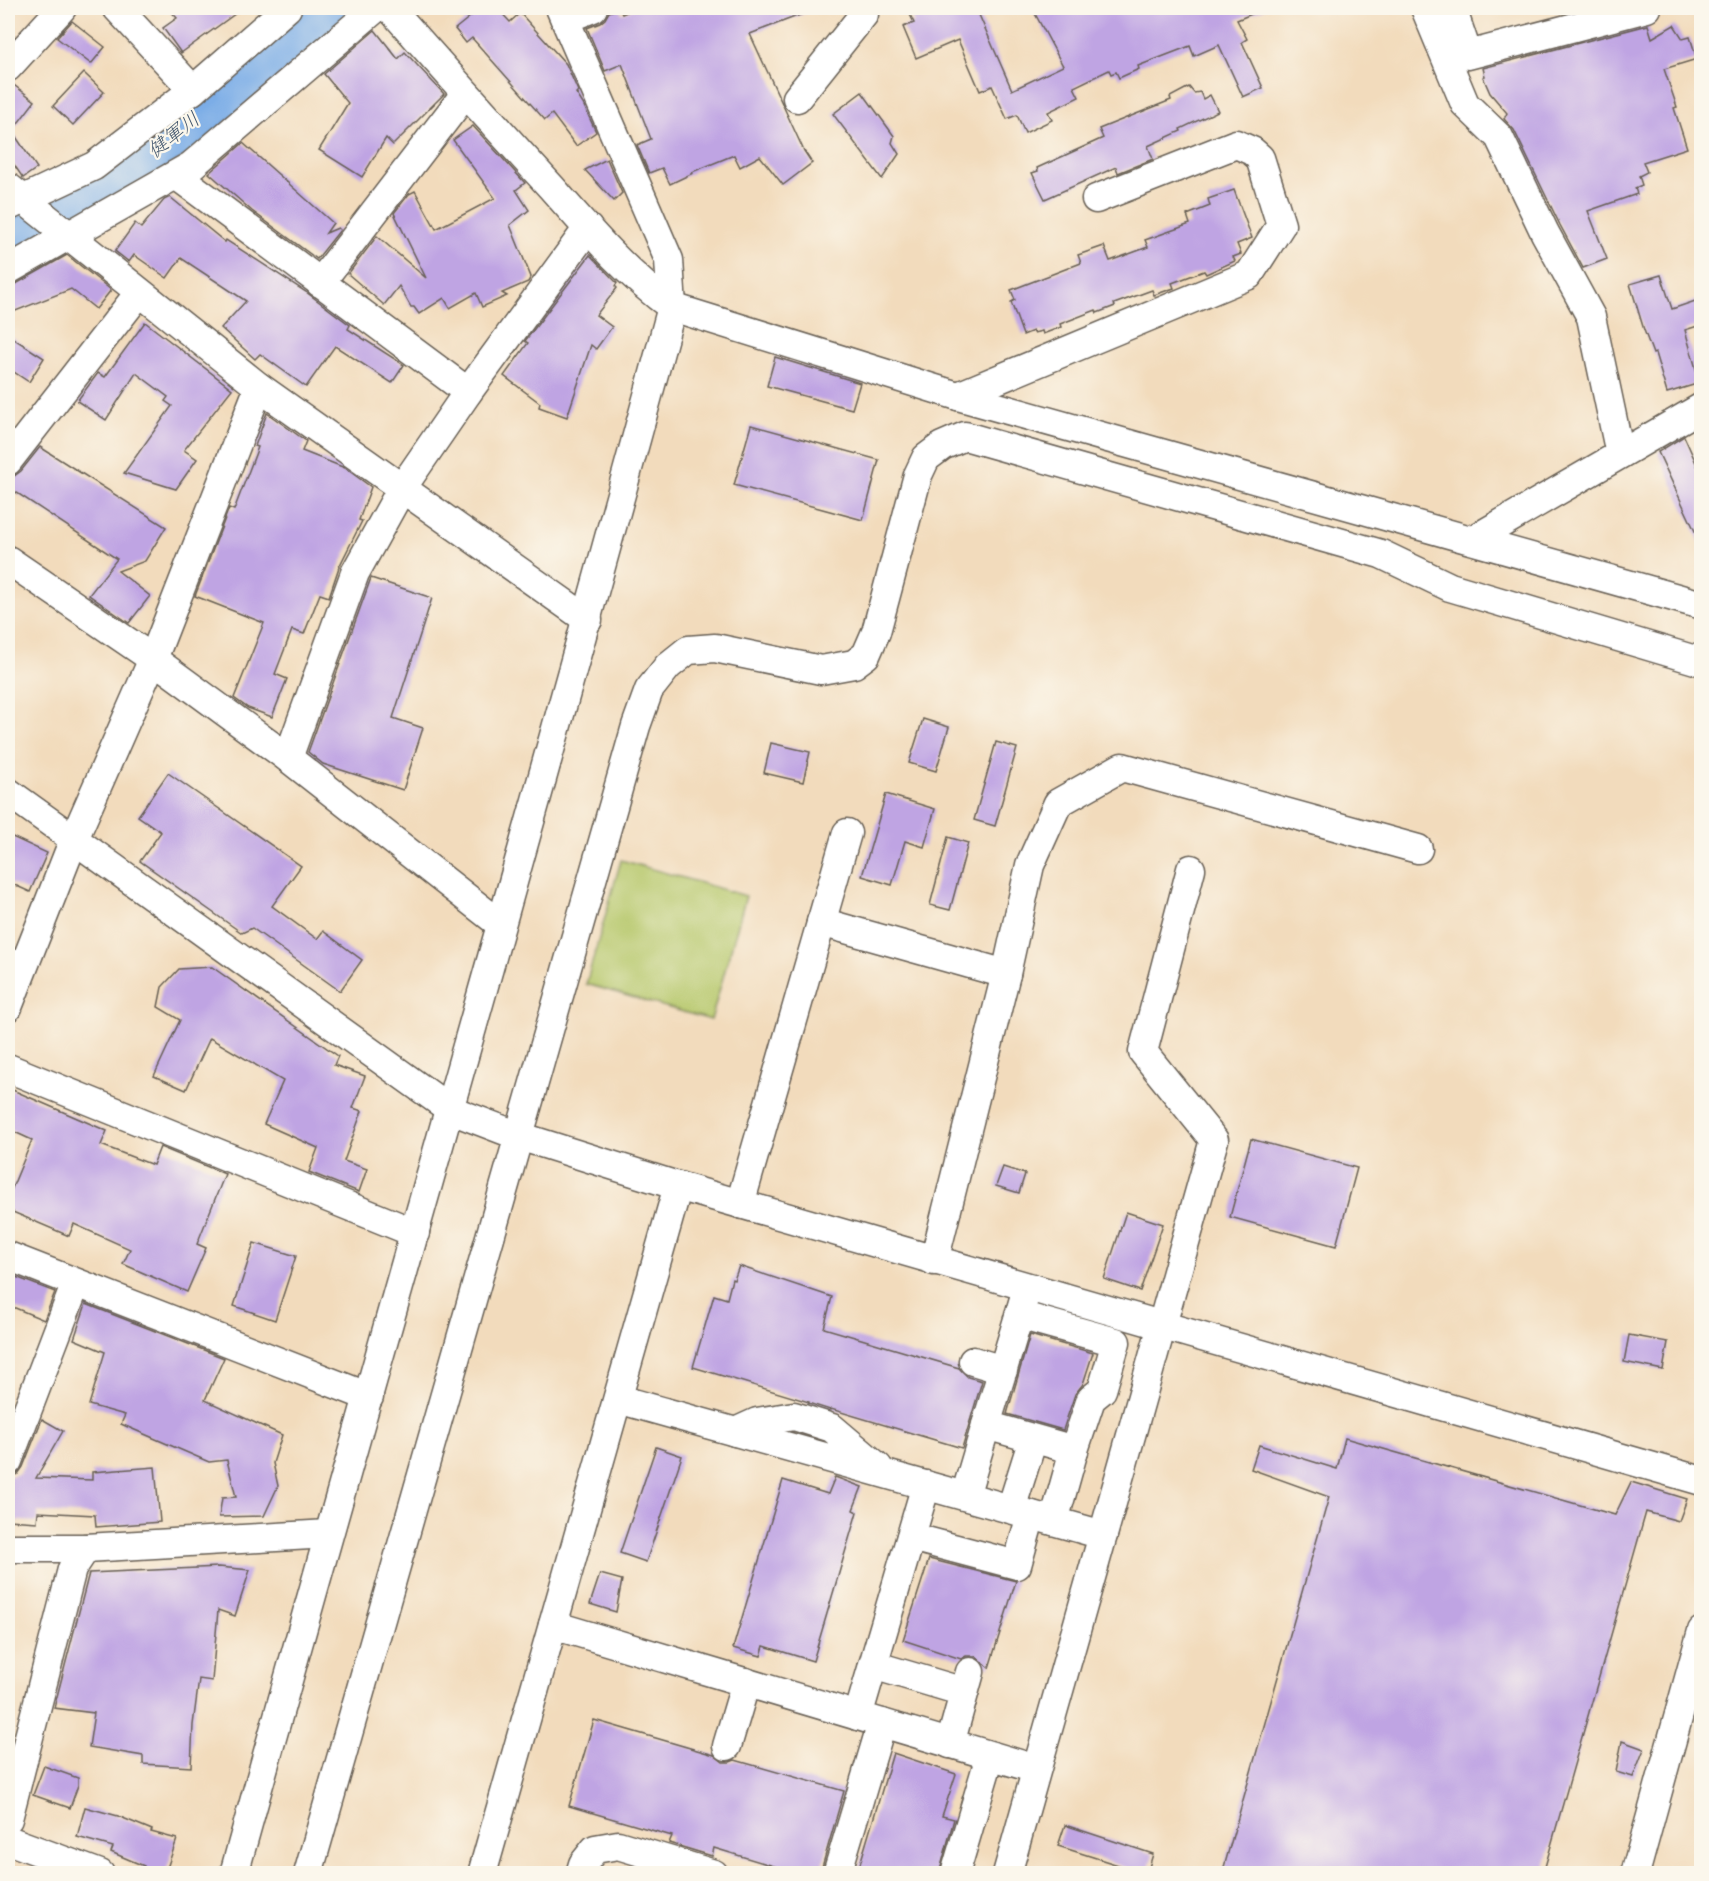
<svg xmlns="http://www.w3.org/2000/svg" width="1709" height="1881" font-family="'Patrick Hand','Klee One',sans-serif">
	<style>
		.green { fill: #b6c76a; stroke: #697243; stroke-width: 1.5 }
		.water { fill: #7cade7; stroke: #4c6482; stroke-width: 1.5 }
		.building { fill: #bfa4e3 }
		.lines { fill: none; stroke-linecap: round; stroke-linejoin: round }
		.minor-casing { stroke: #675f54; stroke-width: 31 }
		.minor { stroke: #fff; stroke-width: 28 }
		.labels { text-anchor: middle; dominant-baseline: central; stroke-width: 4.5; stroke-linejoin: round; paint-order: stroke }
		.water-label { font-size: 20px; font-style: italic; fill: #42566d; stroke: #fbf7ec }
	</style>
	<rect width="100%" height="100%" fill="#fbf7ec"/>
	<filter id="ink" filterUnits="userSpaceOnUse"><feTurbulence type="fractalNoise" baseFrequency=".0167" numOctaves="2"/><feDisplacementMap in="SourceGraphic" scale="12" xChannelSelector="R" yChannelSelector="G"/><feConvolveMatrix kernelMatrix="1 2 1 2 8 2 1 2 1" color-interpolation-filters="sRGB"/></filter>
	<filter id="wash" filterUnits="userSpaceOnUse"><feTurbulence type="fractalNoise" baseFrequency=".008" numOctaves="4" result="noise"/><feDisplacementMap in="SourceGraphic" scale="24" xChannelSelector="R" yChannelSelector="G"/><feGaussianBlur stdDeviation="1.35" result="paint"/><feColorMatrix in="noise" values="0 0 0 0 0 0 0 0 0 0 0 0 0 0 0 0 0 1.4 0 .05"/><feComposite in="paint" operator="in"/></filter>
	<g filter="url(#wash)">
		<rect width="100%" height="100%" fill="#f2dbbc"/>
		<path class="green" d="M621,860L746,896L711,1020L586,984Z"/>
		<path class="water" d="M300,8H353L350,16L188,155L8,263V217Z"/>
		<g id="blocks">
			<g class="building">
				<path d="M168,8H243L181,53L163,28L177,18Z"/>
				<path d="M481,8H497L510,22L520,13L566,64L578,91L576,93L583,104L596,132L576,146L552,114L545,120L472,38L466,43L455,29Z"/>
				<path d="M619,8L622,14L636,8H816V9L750,34L804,151L812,163L783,185L760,156L740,167L734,155L692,172L693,173L670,184L662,168L649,173L637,145L651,139L622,64L605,71L587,28L600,23L605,19L609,12Z"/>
				<path d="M907,8H976L1012,90L1063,66L1032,8H1266L1237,20L1247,39L1242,42L1263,88L1243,97L1219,45L1194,56L1190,46L1138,66L1139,69L1119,78L1116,72L1111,74L1109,70L1074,87L1079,97L1048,112L1052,120L1025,133L1017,115L1007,119L992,86L980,91L958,40L916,58L903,27L914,23Z"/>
				<path d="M72,21L105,47L91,64L57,38Z"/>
				<path d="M1648,25L1652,38L1674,25L1683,39L1690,37L1697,59L1664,69L1677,107L1674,108L1687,148L1643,162L1647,172L1639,176L1642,185L1635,188L1637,194L1588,211L1607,259L1583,268L1560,225L1514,130L1504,119L1507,113L1490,93L1483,77L1485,76L1483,68Z"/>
				<path d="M375,30L398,59L405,52L444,94L393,145L386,138L362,177L319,150L348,103L324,74Z"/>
				<path d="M84,73L104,92L73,125L53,106Z"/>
				<path d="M8,83H11L35,101L12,131L37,168L23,178L8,156Z"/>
				<path d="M1189,87L1194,93L1200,92L1203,99L1210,95L1218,111L1180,129L1181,131L1148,146L1153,159L1118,173L1116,167L1045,199L1032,173L1038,171L1037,168L1103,138L1099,129L1171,100L1170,97Z"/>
				<path d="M862,92L894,136L892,143L899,154L882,179L833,114Z"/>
				<path d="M473,126L525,183L516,190L529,210L510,225L531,277L528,282L502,293L507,296L482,307L476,293L450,308L444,298L419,314L414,307H411L399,286L384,305L348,274L377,236L426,278L394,213L409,194L415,191L436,229L495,198L453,140Z"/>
				<path d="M243,143L333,223L326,233L338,228L340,230L317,259L252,211L209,173Z"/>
				<path d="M607,159L622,193L614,201L585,170Z"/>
				<path d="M1234,190L1252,238L1237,244L1241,254L1233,257L1235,261L1206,274L1204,271L1172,283L1174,288L1154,295L1152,290L1114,304L1115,306L1097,313L1096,310L1060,324L1061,327L1043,334L1042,331L1034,333L1033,331L1023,335L1011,302L1015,300L1011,290L1081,263L1078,255L1104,246L1110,261L1148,247L1145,240L1190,224L1187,215L1210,206L1208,199Z"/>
				<path d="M170,197L225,242L226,240L306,292L350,325L348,329L404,365L392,383L335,346L306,387L260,354L255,359L221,328L246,301L181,258L167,278L134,255L129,262L115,251L135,223L141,228L164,200Z"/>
				<path d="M67,255L111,290L96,309L71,289L8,314V286L16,284Z"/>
				<path d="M590,255L617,283L615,286L617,288L596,315L612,327L596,349L591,345L567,417L539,407L540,403L504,376L528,343L525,341Z"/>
				<path d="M1661,275L1672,309L1701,299V325L1685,330L1700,383L1667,393L1655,353L1653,354L1644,330L1630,284Z"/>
				<path d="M145,322L232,389L184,450L197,459L176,489L124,473L172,406L165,401L168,397L136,373L106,420L77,401L98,373L105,377Z"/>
				<path d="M8,335L44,358L29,382L8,368Z"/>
				<path d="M775,357L860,383L852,409L767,386Z"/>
				<path d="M267,413L306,441L302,451L345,468L371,487L359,520L362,521L339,567L329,597L320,594L304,634L292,630L275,674L287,679L272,717L248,708L234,698L264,623L195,596L229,508L234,510L258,447L255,446Z"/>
				<path d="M751,425L879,460L863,520L734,485Z"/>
				<path d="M1684,436L1701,474V544L1658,452Z"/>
				<path d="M40,447L166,527L145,561L118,571L150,596L129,623L89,595L117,559L8,487L13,477L21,471Z"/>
				<path d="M371,578L432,598L393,718L423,728L403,790L323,764L308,752Z"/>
				<path d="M923,719L949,727L936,771L909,763Z"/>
				<path d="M996,742L1017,748L995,826L974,820Z"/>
				<path d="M771,743L810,752L803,782L764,773Z"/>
				<path d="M168,773L301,866L272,906L317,939L323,931L362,960L340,991L252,928L242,933L140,861L161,832L138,816Z"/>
				<path d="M886,794L935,809L924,847L905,841L892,885L862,876Z"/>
				<path d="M8,835L47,853L30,892L8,882Z"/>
				<path d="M948,837L968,843L950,910L930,905Z"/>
				<path d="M212,967L338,1056L334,1065L365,1076L353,1108L362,1111L344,1161L367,1169L359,1192L309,1172L318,1148L264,1124L283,1081L210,1038L186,1090L154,1076L180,1020L158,1007L162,987L179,969Z"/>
				<path d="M8,1088L107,1131L101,1145L153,1165L160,1147L225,1174L197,1244L206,1248L187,1292L123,1264L130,1249L74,1224L69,1236L8,1210V1198L32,1140L8,1129Z"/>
				<path d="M1251,1139L1357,1168L1336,1246L1230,1217Z"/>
				<path d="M1003,1167L1025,1174L1019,1193L996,1186Z"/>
				<path d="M1126,1212L1163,1224L1140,1291L1104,1279Z"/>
				<path d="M254,1243L296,1256L275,1320L234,1306Z"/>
				<path d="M739,1266L832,1297L824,1328L959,1368L968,1377L982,1381L962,1448L831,1409L830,1410L808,1403L809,1402L693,1367L714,1295L727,1299L732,1279L734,1280Z"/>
				<path d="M8,1274L55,1292L44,1320L8,1305Z"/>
				<path d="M86,1304L224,1358L205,1400L282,1435L273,1463L278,1486L264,1516L219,1517L222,1498L236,1497L227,1460L209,1462L121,1424L125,1415L89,1405L105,1352L74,1339Z"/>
				<path d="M1030,1335L1093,1353L1083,1384L1075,1394L1063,1430L1007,1414Z"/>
				<path d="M1629,1335L1668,1342L1663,1370L1624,1362Z"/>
				<path d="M42,1419L63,1431L36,1478L92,1480V1472L155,1467L160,1522L96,1527L95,1515L38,1512L37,1522L8,1520V1477L18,1474L23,1467Z"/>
				<path d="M1345,1438L1615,1515L1631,1482L1687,1499L1679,1521L1646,1512L1543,1874H1222L1329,1497L1251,1469L1259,1445L1337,1469Z"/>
				<path d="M656,1447L682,1456L646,1562L620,1553Z"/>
				<path d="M835,1477L862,1487L853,1510L857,1512L813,1661L764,1646L761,1656L733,1648L783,1480L828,1494Z"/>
				<path d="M929,1559L1016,1581L989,1668L975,1656H966L961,1659L903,1640Z"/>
				<path d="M219,1567L250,1570L235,1616L218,1610L212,1681L199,1679L193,1725L191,1767L143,1764V1756L89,1747L94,1713L54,1708L89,1573Z"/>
				<path d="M600,1574L622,1580L616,1612L590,1604Z"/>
				<path d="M594,1720L714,1755L723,1762H730L735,1760L844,1791L820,1874H800L714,1848L712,1856L669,1843L672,1836L569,1806Z"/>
				<path d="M1622,1741L1644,1749L1633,1777L1616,1772Z"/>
				<path d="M893,1753L956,1774L942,1816L954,1819L939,1874H857Z"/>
				<path d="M44,1766L78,1778V1785L70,1808L33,1795Z"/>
				<path d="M85,1807L118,1816L152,1830L151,1832L177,1839L165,1874H141L144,1866L111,1852L113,1847L77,1837Z"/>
				<path d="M1065,1825L1153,1854L1147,1874L1058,1846Z"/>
			</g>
		</g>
	</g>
	<g filter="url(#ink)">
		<use href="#blocks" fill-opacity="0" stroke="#675f54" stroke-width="1.5"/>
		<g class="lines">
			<g class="minor-casing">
				<g id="minor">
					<path d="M117,8L193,90L287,8"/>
					<path d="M390,8C443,68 497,128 552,188C589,230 626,274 672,307L958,396L1702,605"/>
					<path d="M1425,8L1465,104L1499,137L1545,233L1591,317L1620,454"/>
					<path d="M1452,8L1468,55L1647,8"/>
					<path d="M565,19L593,8"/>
					<path d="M8,67L62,8"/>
					<path d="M797,98L864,14"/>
					<path d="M176,175L468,392"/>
					<path d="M8,187L259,387L588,620"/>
					<path d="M9,206L94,166L193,90"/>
					<path d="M8,270L191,166L376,8"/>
					<path d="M320,283L465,94"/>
					<path d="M958,396L1249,275L1281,225L1260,158L1252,151L1236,144L1096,199"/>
					<path d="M8,461L139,293"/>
					<path d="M1473,540L1702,407"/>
					<path d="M8,560L153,659L288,758L500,924"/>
					<path d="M288,758L355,573L402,488L468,392L588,228"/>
					<path d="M8,792L451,1110L519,1136L678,1186L1702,1481"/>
					<path d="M821,922L1006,974"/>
					<path d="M8,1007L74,839L153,659L259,387"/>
					<path d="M8,1068L415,1233"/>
					<path d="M740,1204L847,833"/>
					<path d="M8,1256L369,1397"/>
					<path d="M934,1261L1006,974L1030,865L1058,803L1122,767L1418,849"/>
					<path d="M1019,1315L1116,1342L1102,1390L1091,1399L1074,1450L986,1425C1000,1379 1014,1334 1027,1288"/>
					<path d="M973,1361L1003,1370"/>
					<path d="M618,1399L1103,1535"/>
					<path d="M735,1432L757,1422L794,1416L832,1428L878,1467"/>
					<path d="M8,1461L76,1283"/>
					<path d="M965,1496L986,1425"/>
					<path d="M1011,1509L1033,1439"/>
					<path d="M1054,1521L1074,1450"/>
					<path d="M911,1537L1017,1565L1031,1515"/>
					<path d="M8,1548H86L328,1534"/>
					<path d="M553,1625L1036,1769"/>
					<path d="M873,1665L964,1692"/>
					<path d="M858,1716L926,1485"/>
					<path d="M950,1744L970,1672"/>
					<path d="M727,1746L746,1682"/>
					<path d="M8,1819L72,1569L86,1548"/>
					<path d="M8,1840L100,1874"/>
					<path d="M234,1874C379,1351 531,830 672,307L669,260L560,8"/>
					<path d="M308,1874L636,726L649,690L668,666L688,650L715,648L821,670L854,664L866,655L876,632L918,475L926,458L942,446L965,436L1381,554L1450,587L1702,662"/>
					<path d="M482,1874L678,1186"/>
					<path d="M580,1874L583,1864L595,1849L618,1845L714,1874"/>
					<path d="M837,1874L882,1723"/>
					<path d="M955,1874L990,1756"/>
					<path d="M1007,1874L1103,1535L1214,1140L1143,1052L1191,869"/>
					<path d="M1635,1874L1702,1631"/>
				</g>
			</g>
			<use href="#minor" class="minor"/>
		</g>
	</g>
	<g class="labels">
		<g class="water-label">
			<text transform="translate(173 134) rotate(-38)">健軍川</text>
		</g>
	</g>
	<rect width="1709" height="1881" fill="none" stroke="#fbf7ec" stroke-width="30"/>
</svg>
